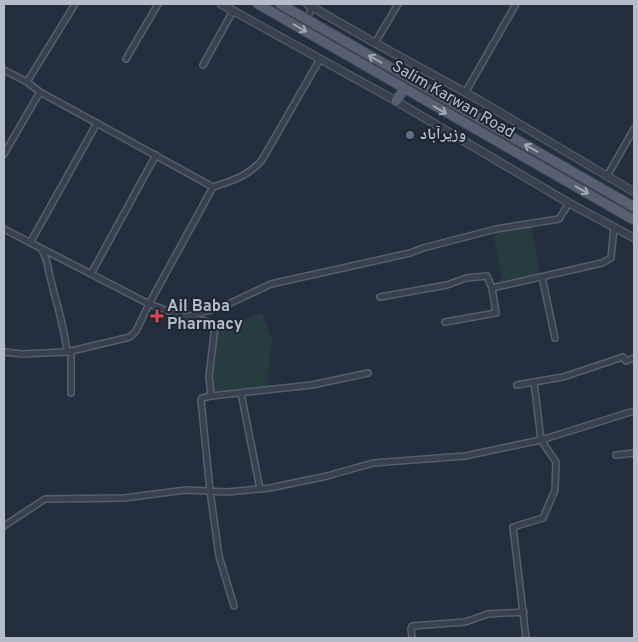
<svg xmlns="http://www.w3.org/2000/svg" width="638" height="642" font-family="Overpass,'Noto Naskh Arabic',sans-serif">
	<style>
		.green { fill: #263c3f }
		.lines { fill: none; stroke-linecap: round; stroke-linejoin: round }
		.minor-casing { stroke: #565f6c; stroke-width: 8 }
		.tertiary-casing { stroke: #565f6c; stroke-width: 9 }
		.primary-casing { stroke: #414a57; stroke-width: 11 }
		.minor { stroke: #38414e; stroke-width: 5 }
		.tertiary { stroke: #38414e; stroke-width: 7 }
		.primary { stroke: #56606e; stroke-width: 9 }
		.oneway { stroke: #a1aab7 }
		.service-dot { fill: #5c6f8a; stroke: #1d2633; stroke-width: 2 }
		.health-dot { fill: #e0444e; stroke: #1d2633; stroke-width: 2 }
		.labels { text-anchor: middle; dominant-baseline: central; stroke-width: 4; stroke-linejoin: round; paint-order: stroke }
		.street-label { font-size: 16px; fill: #b4bcc9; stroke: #1d2633 }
		.poi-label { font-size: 16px; font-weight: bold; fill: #b4bcc9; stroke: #1d2633; text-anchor: start }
	</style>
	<rect width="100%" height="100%" fill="#242f3e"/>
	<g class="green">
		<path d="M531,224L540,275L502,282L493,231Z"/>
		<path d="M262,313L272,339L267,387L214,395L213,376L218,328Z"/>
	</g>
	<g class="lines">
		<g class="minor-casing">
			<g id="minor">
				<path d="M307,19L313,4"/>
				<path d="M375,43L398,4"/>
				<path d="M126,59L158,4"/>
				<path d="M203,65L233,11"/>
				<path d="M4,70L27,82L40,92L213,187"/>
				<path d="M27,82L75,4"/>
				<path d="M465,93L516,4"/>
				<path d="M4,154L40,92"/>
				<path d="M607,176L634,129"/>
				<path d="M4,229L149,304L185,317L222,307L271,284L410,253L423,248L496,229L559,219L569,203"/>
				<path d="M30,243L97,123"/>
				<path d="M42,250C47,258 47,263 49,272C55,299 64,324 67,352"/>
				<path d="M91,274L156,155"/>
				<path d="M542,277L555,338"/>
				<path d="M380,297L447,285L466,278L487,276L492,288L602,263L611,258L614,227"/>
				<path d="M187,317L213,323L215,326L209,377L211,396"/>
				<path d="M445,322L496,313L492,288"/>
				<path d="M71,351V393"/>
				<path d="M4,352L22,354L67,352L130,337L136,331L149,304L213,187C234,180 247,177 262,160L320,59"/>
				<path d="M517,385L563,377L623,357L626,361L634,358"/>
				<path d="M241,393L260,489"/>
				<path d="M616,455L634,453"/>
				<path d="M4,526L45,499L124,498L186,490L227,492L270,488L327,476L373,463L465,456L541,440L634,411"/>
				<path d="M234,606L219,556L210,491L201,400L202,398L211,396L312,385L368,373"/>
				<path d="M412,638L411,629L412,626L465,622L488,614L524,612"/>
				<path d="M526,638L513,527L543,518L555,490L556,462L541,440L534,382"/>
			</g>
		</g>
		<g class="tertiary-casing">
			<g id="tertiary">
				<path d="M221,4L396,101L569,203L634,238"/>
				<path d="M307,4L375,43L479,100L634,192"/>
			</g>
		</g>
		<g class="primary-casing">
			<g id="primary">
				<path d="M258,4L634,220"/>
				<path d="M280,4L634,207"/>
				<path d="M396,101L404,89"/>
			</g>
		</g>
		<use href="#minor" class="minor"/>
		<use href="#tertiary" class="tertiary"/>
		<use href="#primary" class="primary"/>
	</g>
	<defs><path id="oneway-shaft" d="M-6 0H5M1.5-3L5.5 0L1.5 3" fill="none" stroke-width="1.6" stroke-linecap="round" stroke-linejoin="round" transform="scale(1.25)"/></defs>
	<g class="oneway">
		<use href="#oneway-shaft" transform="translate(300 28) rotate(30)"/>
		<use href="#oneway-shaft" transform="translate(375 59) rotate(-150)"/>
		<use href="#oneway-shaft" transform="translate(440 110) rotate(30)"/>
		<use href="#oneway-shaft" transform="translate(531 148) rotate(-150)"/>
		<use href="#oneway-shaft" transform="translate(582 190) rotate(30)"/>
	</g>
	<circle class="service-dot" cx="410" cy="135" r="5"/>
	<path class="health-dot" d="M154.5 308.5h5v5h5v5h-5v5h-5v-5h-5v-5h5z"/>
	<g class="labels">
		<g class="street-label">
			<text transform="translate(453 100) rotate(30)">Salim Karwan Road</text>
		</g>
		<g class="poi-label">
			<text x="420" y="135">وزیرآباد</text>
			<text x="167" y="307">Ail Baba<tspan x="167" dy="18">Pharmacy</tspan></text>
		</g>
	</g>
	<rect width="638" height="642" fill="none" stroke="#b4bcc9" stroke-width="10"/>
</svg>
